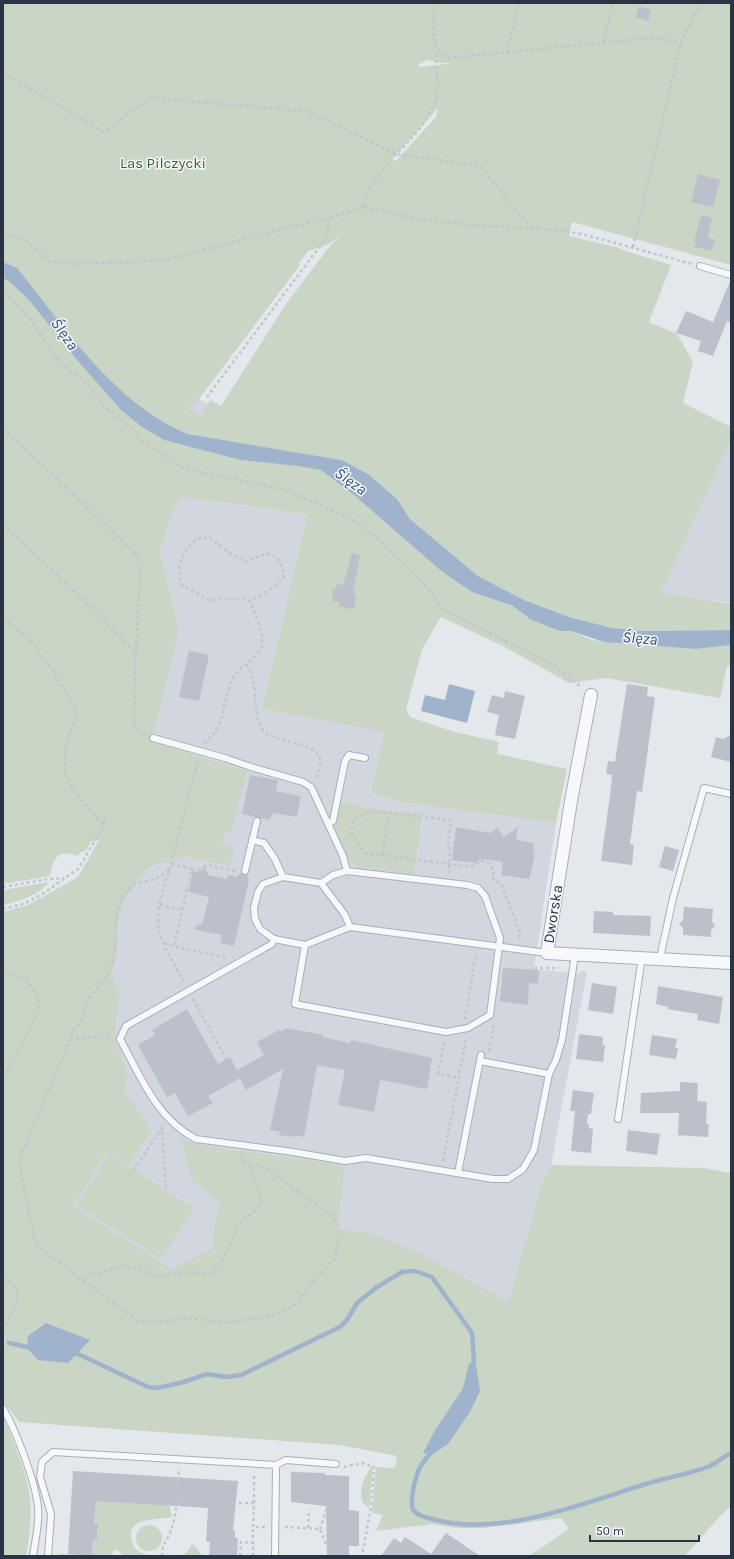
<svg xmlns="http://www.w3.org/2000/svg" width="734" height="1559" font-family="Karla,sans-serif">
	<style>
		.built { fill: #d2d6de }
		.green { fill: #c9d6c5; fill-rule: evenodd }
		.water { fill: #9fb4cc }
		.lines { fill: none; stroke-linecap: round; stroke-linejoin: round }
		.stream { stroke: #9fb4cc; stroke-width: 4.5 }
		.building { fill: #bbc0ca }
		.service-casing { stroke: #a9aeb7; stroke-width: 8 }
		.minor-casing { stroke: #a9aeb7; stroke-width: 14 }
		.path { stroke: #c2c5cb; stroke-width: 2.5; stroke-dasharray: 3 3; stroke-linecap: butt }
		.service { stroke: #f7f8fa; stroke-width: 6 }
		.minor { stroke: #f7f8fa; stroke-width: 12 }
		.labels { text-anchor: middle; dominant-baseline: central; stroke-width: 3; stroke-linejoin: round; paint-order: stroke }
		.park-label { font-size: 15px; fill: #3f6138; stroke: #f4f6f9 }
		.street-label { font-size: 15px; fill: #2b3445; stroke: #f4f6f9 }
		.water-label { font-size: 16px; font-style: italic; fill: #34527a; stroke: #f4f6f9 }
	</style>
	<rect width="100%" height="100%" fill="#e4e7ec"/>
	<g class="built">
		<path d="M188,394L208,404L202,416L182,405Z"/>
		<path d="M731,439V603L660,592Z"/>
		<path d="M181,497L300,513L307,516L262,709L384,732L371,793L401,802L556,823L534,969L579,974L580,972L587,971L551,1165L543,1180L508,1303L424,1255L146,1330L3,1124L152,741L179,631L160,550L174,509Z"/>
	</g>
	<g class="green">
		<path d="M3,3H731V265L572,222L569,236L616,247L626,251L671,265L649,322L677,334L693,362L683,403L731,427V439L661,592L731,604V630L646,631L612,628L569,617L524,600L478,576L410,519L397,499L368,474L342,460L188,434L168,425L156,435L164,440L186,445L321,470L355,496L440,570L457,582L472,592L513,606L530,619L549,627L560,631H571L592,640L614,643L696,649L731,645V666H727L720,698L606,678L569,683L503,646L441,617L422,649L406,710L410,717L455,732L499,742L497,754L567,769L556,823L401,802L371,793L384,732L262,709L307,516L300,513L181,497L174,509L160,550L179,631L152,741L247,772L231,833L225,832L222,845L234,848L230,866L184,856C174,861 164,861 154,865C141,870 124,899 120,912C114,933 122,950 111,973L120,996L116,1019L115,1041L128,1074L124,1091L146,1121L150,1131L129,1165L107,1151L73,1206L171,1269L214,1248V1228L220,1204L191,1179L181,1139L198,1145L330,1163L345,1166L337,1229L371,1233L424,1255L508,1302L543,1180L551,1165L704,1168L731,1173V1506L721,1515L685,1556H529L569,1529L561,1518L484,1528H456L432,1524L376,1531L383,1515L372,1513L376,1467L395,1468L397,1456L340,1445L19,1422L3,1401V912L28,905L78,877L99,840L90,842L86,851L81,852L78,856C58,848 53,858 50,876L3,884ZM428,60L441,63H454L420,67L418,65ZM438,108L436,117L396,161L392,159ZM343,233L329,247L286,304L221,406L210,400L201,416L188,408L199,399L300,265L299,263L308,251L329,244Z"/>
		<path d="M341,802L372,809L422,814L414,874L359,867L350,861L335,829Z"/>
		<path d="M49,882C38,896 19,901 3,905V890Z"/>
		<path d="M109,1154L194,1208L161,1259L77,1205Z"/>
		<path d="M3,1416C12,1439 28,1474 30,1498C32,1517 29,1537 26,1556H3Z"/>
		<path d="M372,1466L373,1467L369,1508L363,1503C358,1490 364,1477 372,1466Z"/>
		<path d="M96,1497L169,1505L172,1517C153,1521 119,1516 135,1549L148,1556H122L121,1553L118,1550H114L111,1556H59V1554L92,1555L93,1540H97L98,1524L94,1523Z"/>
		<circle cx="149" cy="1538" r="13"/>
		<path d="M192,1544L197,1548L202,1556H181L187,1552Z"/>
	</g>
	<g class="water">
		<path d="M3,262L17,268C66,328 114,404 188,434L342,460L368,474L397,499L410,519L478,576L524,600L569,617L612,628L646,631L731,630V645L696,649L604,642L571,631H560L549,627L530,619L513,606L472,592L457,582L440,570L355,496L321,470L298,466L241,460L164,440L142,427L121,410L77,360L29,300L9,281L3,278Z"/>
		<path d="M449,684L475,691L467,723L421,711L425,695L445,700Z"/>
		<path d="M46,1323L90,1340L68,1363L38,1360L27,1348L28,1336Z"/>
		<path d="M469,1363L476,1364L480,1391L470,1412L448,1444L433,1454L423,1453L434,1432L463,1388Z"/>
	</g>
	<g class="lines">
		<g class="stream">
			<path d="M9,1343L32,1348"/>
			<path d="M73,1353L78,1354L148,1387L157,1388L184,1382L207,1374L226,1377L241,1375L340,1327L347,1320L357,1303L377,1287L402,1272L415,1271L432,1277L472,1333L474,1361L472,1369"/>
			<path d="M433,1450C429,1455 424,1461 420,1467C416,1475 408,1504 414,1511C419,1517 429,1518 436,1520C501,1537 584,1503 646,1484C664,1478 694,1473 710,1466C717,1462 724,1457 731,1453"/>
		</g>
	</g>
	<g class="building">
		<path d="M639,6L651,10L648,21L636,17Z"/>
		<path d="M698,174L720,180L713,207L691,202Z"/>
		<path d="M701,215L712,218L708,238L715,240L712,251L695,247L696,243L694,242Z"/>
		<path d="M731,279V323L727,321L713,356L698,351L701,341L676,333L686,311L713,322Z"/>
		<path d="M352,553L360,555L353,593L356,595L354,608L349,609L339,606V602L332,601L333,589H336L337,584L343,585Z"/>
		<path d="M189,651L209,655L199,701L179,697Z"/>
		<path d="M627,684L648,687L647,696L655,697L642,792L637,791L630,844L634,845L632,865L601,861L611,788L612,775L606,774L608,761L615,762Z"/>
		<path d="M505,691L525,696L515,739L495,735L499,715L487,712L492,695L504,698Z"/>
		<path d="M731,735V762L711,757L716,737L723,739Z"/>
		<path d="M250,775L278,780L276,791L301,796L297,817L272,813L270,820L242,814Z"/>
		<path d="M456,827L491,833L497,828L504,837L518,827L516,840L534,843L533,854L535,855L529,879L501,875L503,862L481,859L475,863L452,860Z"/>
		<path d="M665,846L679,850L673,871L659,867Z"/>
		<path d="M205,868L208,875L227,879L228,875L236,877L241,873L244,875H247L249,880L234,946L220,943L222,935L193,929L203,922L209,897L189,892L193,871L198,872Z"/>
		<path d="M684,907L713,909L712,921L715,926L711,930V937L683,935V928L679,924L683,920Z"/>
		<path d="M594,911L613,912V915L651,916L650,936L593,933Z"/>
		<path d="M503,968L539,970L538,984L529,983L528,1005L500,1001Z"/>
		<path d="M592,983L617,987L613,1014L588,1010Z"/>
		<path d="M658,986L723,997L719,1024L697,1020L698,1014L667,1009L668,1007L656,1004Z"/>
		<path d="M187,1009L218,1064L230,1057L237,1070L264,1055L257,1042L279,1030L280,1032L287,1028L323,1035L322,1037L350,1043L351,1040L432,1058L427,1089L380,1080L374,1112L338,1105L345,1070L317,1065L304,1137L294,1135L293,1137L279,1135L280,1132L270,1130L283,1069L246,1090L240,1078L208,1096L213,1103L188,1116L175,1093L167,1097L138,1045L155,1035L152,1030Z"/>
		<path d="M579,1034L603,1037L602,1045H605L603,1062L576,1059Z"/>
		<path d="M652,1035L677,1039L675,1048H678L676,1059L649,1055Z"/>
		<path d="M680,1082L698,1083L697,1101L707,1102L706,1124H709L708,1137L678,1135L679,1113H640L641,1093L680,1091Z"/>
		<path d="M573,1090L594,1093L591,1114H588L587,1124H589V1128L593,1129L591,1153L571,1151L575,1111H570Z"/>
		<path d="M628,1130L660,1134L657,1155L626,1151Z"/>
		<path d="M73,1471L238,1481L233,1530H235V1538H238L237,1555L209,1556L210,1542H206L208,1508L96,1501L94,1523L98,1524L97,1540H93L92,1556L68,1554Z"/>
		<path d="M291,1472L325,1473V1475L349,1476V1510L359,1511V1546H349V1556H327L326,1506L291,1502Z"/>
		<path d="M446,1533L480,1556H381L394,1538L401,1543L405,1537L431,1554Z"/>
	</g>
	<g class="lines">
		<g class="service-casing">
			<g id="service">
				<path d="M700,266L731,275"/>
				<path d="M153,738L225,758L251,767L303,782L311,787L343,856L347,871"/>
				<path d="M328,824L333,821L345,761L349,755L365,758"/>
				<path d="M252,840L264,843L275,859L283,877"/>
				<path d="M245,871L257,821"/>
				<path d="M350,927L345,915L321,883L283,877L263,884L258,892L254,908L255,919L260,929L274,939L305,945L350,927L547,953"/>
				<path d="M274,939L272,944L126,1026L120,1039C140,1076 157,1119 196,1139L293,1152L345,1161L366,1158L493,1179H508L523,1169L534,1150L549,1074L556,1060L562,1040L575,955"/>
				<path d="M305,945L295,1004L446,1032L468,1028L490,1015L500,938L485,896L478,888L467,885L347,871L333,875L321,883"/>
				<path d="M660,958L673,898L704,788L731,794"/>
				<path d="M480,1061L549,1074"/>
				<path d="M618,1119L642,957"/>
				<path d="M458,1173L481,1055"/>
				<path d="M3,1408C16,1431 35,1480 38,1507C40,1522 35,1541 33,1556"/>
				<path d="M276,1465L286,1460L336,1464"/>
				<path d="M48,1556L51,1514L40,1477L42,1462L53,1452L276,1465L275,1556"/>
			</g>
		</g>
		<g class="minor-casing">
			<path id="minor" d="M591,695L571,801L547,953L731,963"/>
		</g>
		<g class="path">
			<path d="M435,3C434,22 427,50 449,58L652,38L681,42"/>
			<path d="M603,43L613,3"/>
			<path d="M507,53L519,3"/>
			<path d="M3,73L104,132L150,98L306,111L396,154L480,166L531,228"/>
			<path d="M363,207C375,161 420,143 435,102C441,85 434,68 437,51"/>
			<path d="M3,233L26,240L49,261L78,264L167,260L293,226L330,218L363,207L416,219L483,226L547,229L582,234L692,264"/>
			<path d="M633,247L681,42L701,3"/>
			<path d="M3,294L15,303L30,319L59,362L86,383L106,408L134,430L140,440L185,469L282,489L352,519L377,538L427,587L444,610L555,666L581,687"/>
			<path d="M207,397L326,238L330,218"/>
			<path d="M3,428L137,555L140,570L136,653"/>
			<path d="M3,524L91,607L136,653L134,721L136,730L145,735"/>
			<path d="M3,617L34,644L41,657L50,666L75,707V720L66,743L64,773L74,790L103,826"/>
			<path d="M246,665C261,686 250,718 265,732C278,744 318,741 320,760C321,766 318,773 316,779"/>
			<path d="M204,743C226,729 222,697 234,676C240,666 260,657 262,645C264,635 254,611 250,601L241,599L209,600L183,586C173,568 186,535 210,538L234,556L246,562C268,550 280,549 284,578L266,592L250,601"/>
			<path d="M382,855L389,813"/>
			<path d="M171,864L198,760"/>
			<path d="M192,869L198,870L208,865L236,871"/>
			<path d="M169,870C163,875 155,879 147,881C141,883 136,882 131,887C109,906 119,937 113,962C109,978 94,989 87,1003C82,1013 83,1023 74,1030L21,1156V1172L35,1241L39,1248L137,1320L152,1323L191,1318L226,1323L273,1315L287,1310L298,1302L314,1280L335,1259L339,1235V1226L332,1216L270,1171C266,1169 262,1166 258,1165C249,1163 243,1164 239,1155"/>
			<path d="M449,874L450,846L448,843L451,820L372,811L354,819L351,833L365,853C401,857 436,863 471,867L480,861L487,862L494,870L493,880L501,884L520,932L519,941"/>
			<path d="M3,887L48,879L64,878"/>
			<path d="M160,905L183,910"/>
			<path d="M3,909L26,903L44,893L79,868L103,826L105,816"/>
			<path d="M164,943L174,946"/>
			<path d="M534,968H559"/>
			<path d="M3,972L26,979L39,999L37,1015L3,1080"/>
			<path d="M184,982C175,964 159,943 158,922C157,903 166,883 171,864L192,869L174,946L226,958"/>
			<path d="M193,999L226,1059"/>
			<path d="M465,1019L476,953"/>
			<path d="M70,1040L89,1037H111"/>
			<path d="M444,1042L438,1074L459,1078"/>
			<path d="M489,1051L494,1024"/>
			<path d="M443,1161L466,1039"/>
			<path d="M134,1170L162,1128L166,1190"/>
			<path d="M3,1277L17,1288V1301L3,1331"/>
			<path d="M81,1278L122,1266L139,1269L160,1277L184,1272L210,1273L216,1269L224,1258L239,1223L255,1211L261,1201L259,1189L248,1164"/>
			<path d="M344,1467L362,1463L374,1467L371,1507L362,1556"/>
			<path d="M239,1503H254L253,1527H266"/>
			<path d="M254,1503V1474"/>
			<path d="M285,1527L320,1529L328,1549"/>
			<path d="M308,1528L309,1509"/>
			<path d="M320,1529L327,1508"/>
			<path d="M162,1556C163,1539 167,1543 171,1530C178,1512 177,1487 179,1468"/>
			<path d="M240,1556L241,1542L253,1543"/>
			<path d="M253,1556V1527"/>
		</g>
		<use href="#service" class="service"/>
		<use href="#minor" class="minor"/>
	</g>
	<g class="labels">
		<g class="park-label">
			<text x="163" y="163">Las Pilczycki</text>
		</g>
		<g class="street-label">
			<text transform="translate(553 914) rotate(-81)">Dworska</text>
		</g>
		<g class="water-label">
			<text transform="translate(65 334) rotate(54)">Ślęza</text>
			<text transform="translate(351 481) rotate(36)">Ślęza</text>
			<text transform="translate(640 638) rotate(5)">Ślęza</text>
		</g>
	</g>
	<rect width="734" height="1559" fill="none" stroke="#2b3445" stroke-width="8"/>
	<path d="M590 1535v6h109v-6" fill="none" stroke="#2b3445" stroke-width="2"/>
	<text x="596" y="1535" font-size="12" fill="#2b3445" stroke="#f4f6f9" stroke-width="3" paint-order="stroke">50 m</text>
</svg>
